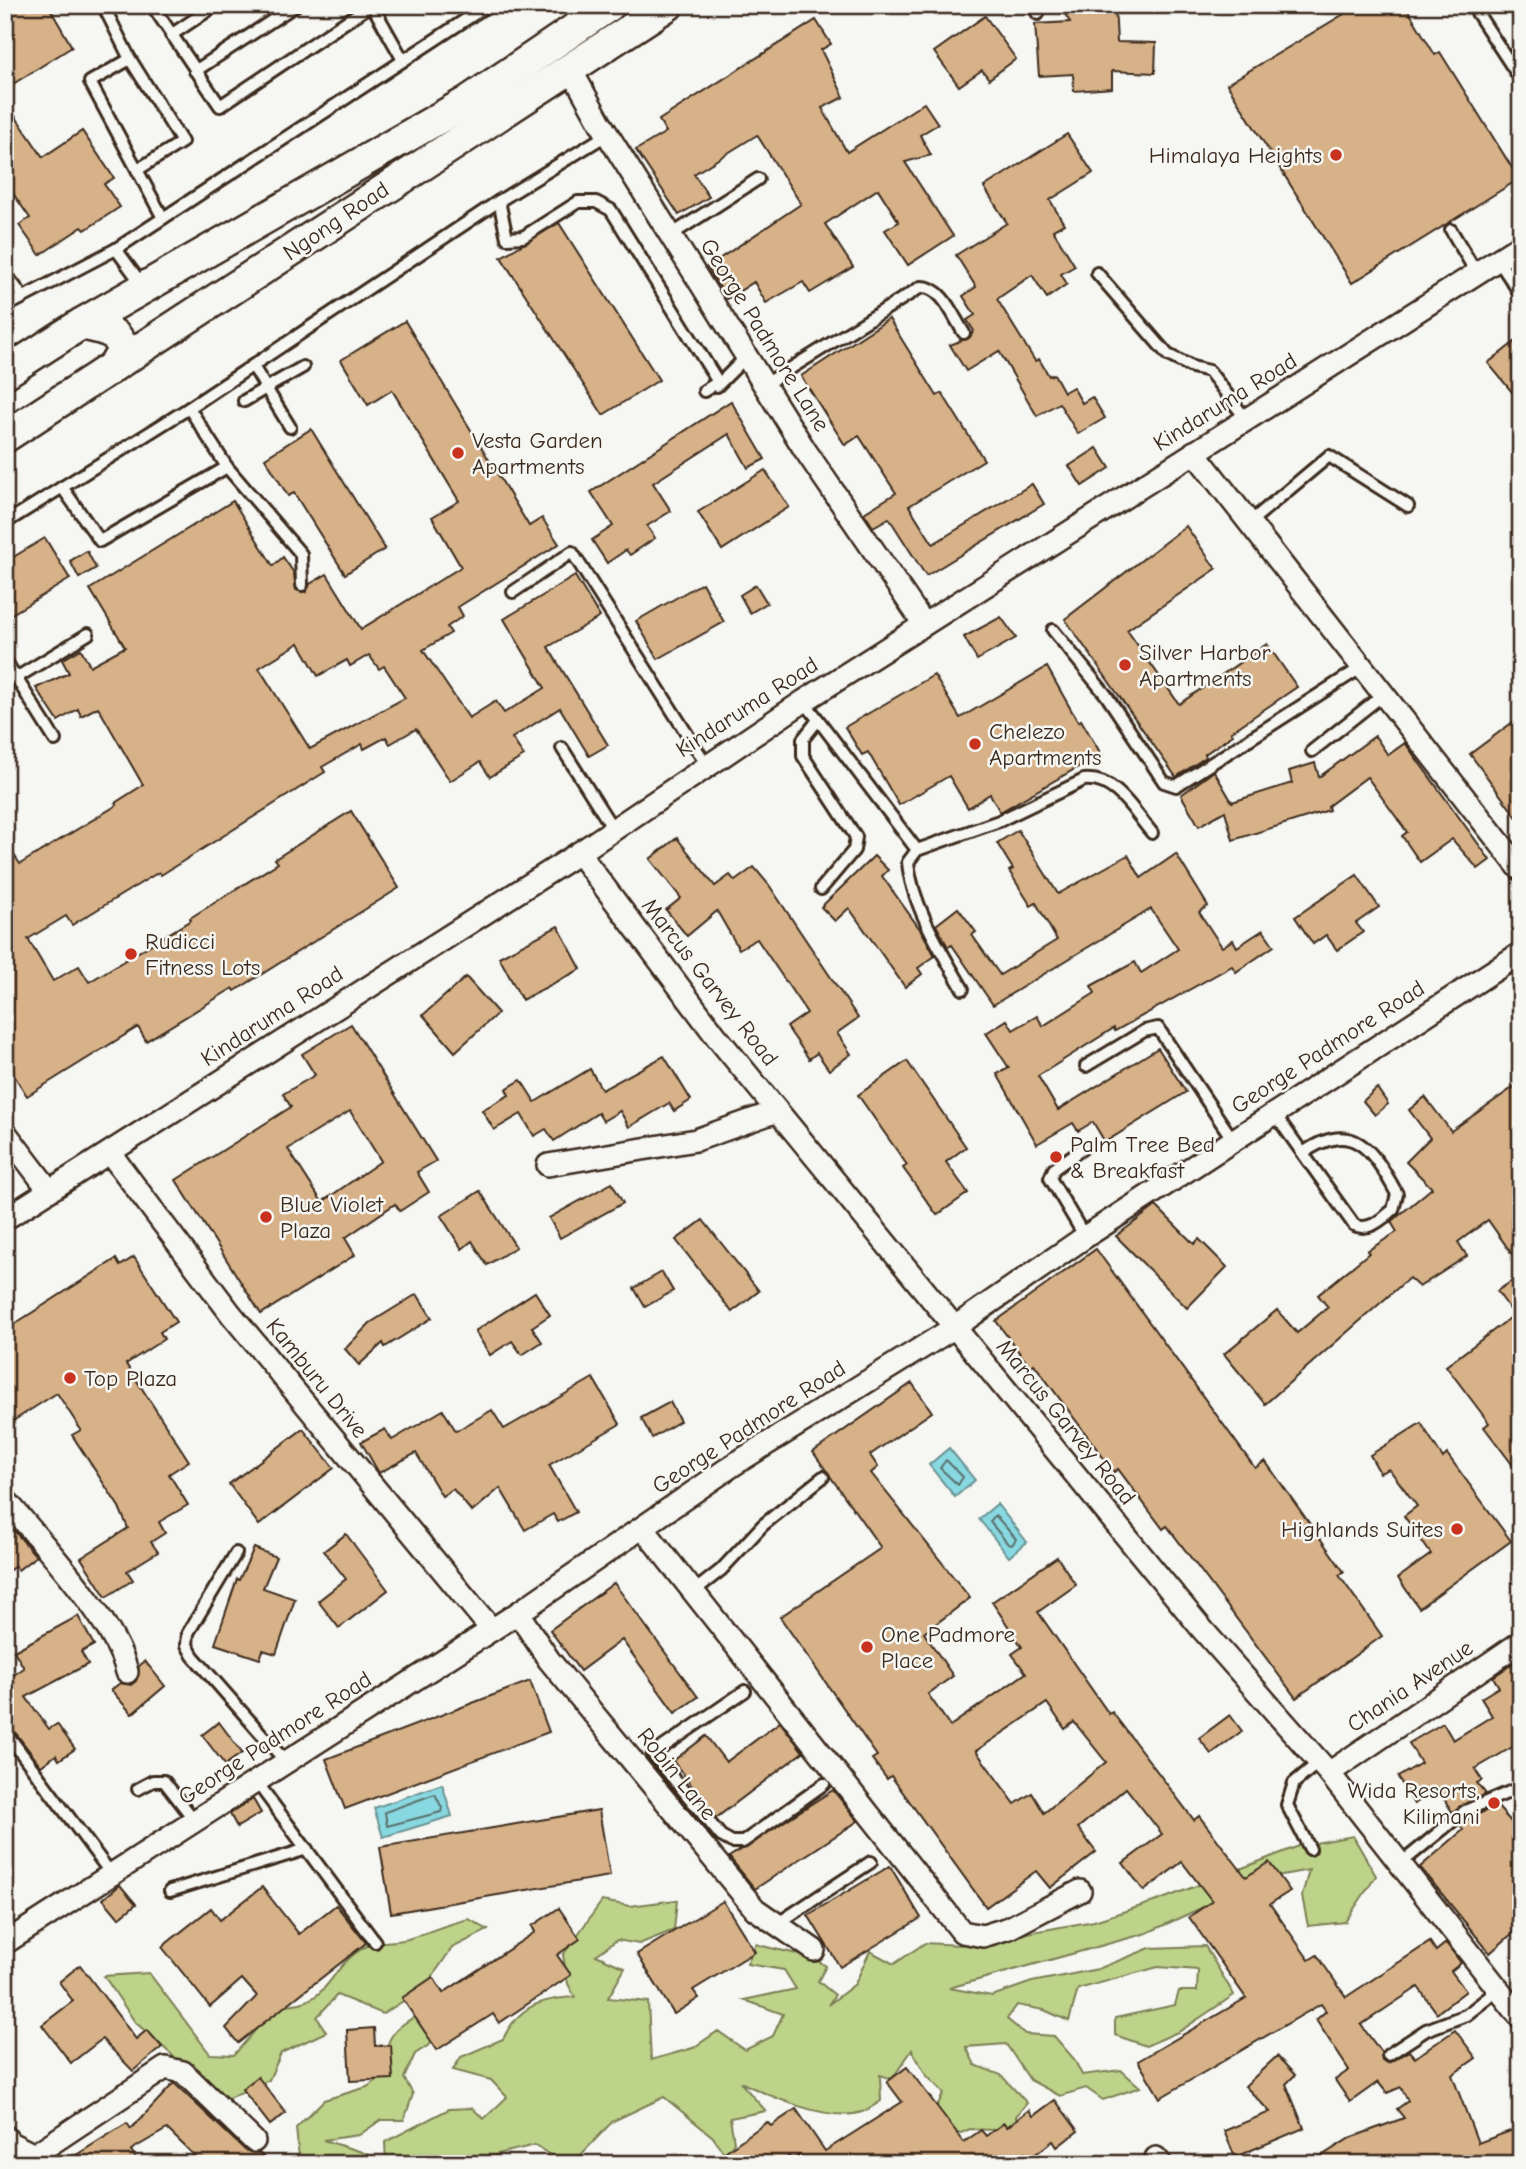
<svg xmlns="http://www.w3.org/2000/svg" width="1526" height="2169" font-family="'Comic Neue',sans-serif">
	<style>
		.green { fill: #bdd389; stroke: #7c7e54; stroke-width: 2 }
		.water { fill: #88d8e1; stroke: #699293; stroke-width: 2 }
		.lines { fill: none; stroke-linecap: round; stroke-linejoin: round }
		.shore { stroke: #5a706c; stroke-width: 2 }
		.building { fill: #d7b288; stroke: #3b2a1e; stroke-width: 2; fill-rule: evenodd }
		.service-casing { stroke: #3b2a1e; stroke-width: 16 }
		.minor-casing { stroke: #3b2a1e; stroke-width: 26 }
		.secondary-casing { stroke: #3b2a1e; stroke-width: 35 }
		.service { stroke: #f6f6f2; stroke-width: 10 }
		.minor { stroke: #f6f6f2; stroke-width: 21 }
		.secondary { stroke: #f6f6f2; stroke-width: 30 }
		.poi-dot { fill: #c8321e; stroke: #f6f6f2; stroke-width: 2.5 }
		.labels { text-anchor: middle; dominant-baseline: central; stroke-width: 5; stroke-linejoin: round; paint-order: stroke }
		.poi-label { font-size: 23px; fill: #3b2a1e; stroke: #f6f6f2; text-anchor: start }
		.street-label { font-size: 23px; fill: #3b2a1e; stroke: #f6f6f2 }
	</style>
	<rect width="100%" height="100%" fill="#f6f6f2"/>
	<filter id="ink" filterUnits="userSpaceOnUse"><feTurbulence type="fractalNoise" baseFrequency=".0143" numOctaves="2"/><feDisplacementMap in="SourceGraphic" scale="14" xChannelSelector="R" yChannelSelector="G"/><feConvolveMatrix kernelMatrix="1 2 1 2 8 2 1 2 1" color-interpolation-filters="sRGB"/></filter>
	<g filter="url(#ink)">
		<g class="green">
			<path d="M1353,1836L1376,1876L1345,1922L1308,1926L1302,1896L1309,1870L1266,1878L1147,1933L949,1988L992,1996L1032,1982L1098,1969L1150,1948L1205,1946L1234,1995L1180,2031L1146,2046L1115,2035V2018L1175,2005L1179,1991H1197L1198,1970L1158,1967L1078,1989L1069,2021L1044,2010L1017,2005L1007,2019L1025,2034L1054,2036L1074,2059L1082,2075L1121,2070L1140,2087L1103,2100L1086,2088L1060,2096L1030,2080L1006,2044L966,2047L975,2065L1001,2075L1027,2103L1016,2116V2131L970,2129L950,2138L933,2113L944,2093L926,2075L912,2050L892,2079L880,2075L881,2101C875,2105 868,2110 862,2112C829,2123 770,2096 740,2082L766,2111L730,2118L734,2142L725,2155L713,2137L664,2097L613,2121L576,2160L553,2157L535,2145L498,2154L481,2164H386L385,2142L449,2109L472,2108L484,2119L507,2097L491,2080L453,2070L461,2057L503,2039C519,2006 540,1999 575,1997L568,1984L563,1955L602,1901L630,1906L677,1900L674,1930L639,1944L617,1940L596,1955L625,1968L608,1998L648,2002L651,2060L693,2048L718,2031L745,2050L773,2036L783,2014L744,2000L796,1989L784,1970L747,1964L756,1944C777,1951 810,1954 826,1966L818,1981L835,1995L828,2005L855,1984L870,1951L894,1964L925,1943L960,1945L1094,1921L1160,1900L1299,1846Z"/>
			<path d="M469,1919L488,1930L452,1948L425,1987L383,2014L337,1995L317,2017L326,2032L281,2053L269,2080L217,2103L191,2083L172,2055L135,2022L104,1976L149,1973L210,2054L234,2055L277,2005C334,2007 324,1969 365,1947C378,1940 394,1943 408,1939C429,1932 447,1924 469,1919Z"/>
			<path d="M429,2008L452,2030L415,2054L404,2078L413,2094L404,2120H381L359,2135L323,2140L362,2152L383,2164H330L299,2157L296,2128L324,2100L367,2087L383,2076C386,2032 392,2030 429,2008Z"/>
		</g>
		<g class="water">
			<path d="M949,1448L975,1480L955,1497L929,1465Z"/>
			<path d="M997,1504L1027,1542L1009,1557L979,1519Z"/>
			<path d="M442,1784L452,1816L383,1837L374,1808Z"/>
		</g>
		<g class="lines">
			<g class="shore">
				<path d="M946,1460L963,1477L958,1485L940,1468Z"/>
				<path d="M995,1515L1016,1539L1012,1545L1008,1544L990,1522Z"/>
				<path d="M435,1794L442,1808L441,1812L387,1826L385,1812Z"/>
			</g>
		</g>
		<g class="building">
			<path d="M20,5H48L72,47L5,89V14Z"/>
			<path d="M1059,5H1115L1117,42L1156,43L1155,73L1112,71V88L1074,91L1073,74L1039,76L1035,24L1070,22Z"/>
			<path d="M1359,5H1405L1435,55L1440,52L1519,179L1352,283L1227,84Z"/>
			<path d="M985,16L1016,59L989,79L982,70L959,86L934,52Z"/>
			<path d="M816,20L831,44L821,50L844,97L822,108L847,152L924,103L938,124L920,135L931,155L905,162L953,236L908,265L885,230L899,222L878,189L825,224L853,267L810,293L803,282L766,303L754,282L727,299L707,267L801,204L757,135L694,174L709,197L679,215L636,150L666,132L659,120Z"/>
			<path d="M5,101L43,157L82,131L114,178L104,184L120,207L85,230L82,227L40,255L19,225L30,218L5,182Z"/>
			<path d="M1067,134L1093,173L1050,200L1064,224L1053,230L1075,266L1061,274L1067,284L1047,298L1032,275L997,299L1035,361L1039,359L1049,376L1054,374L1064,392L1073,387L1082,403L1092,397L1105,418L1078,434L1059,403L1037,416L999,351L966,371L950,345L970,337L974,331L967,320L975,315L963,296L976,287L956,255L1007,223L984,187Z"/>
			<path d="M559,223L659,380L603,415L501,257Z"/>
			<path d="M889,319L937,396L942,393L984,460L909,506L933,544L1032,484L1044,504L926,576L889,518L873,527L864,513L896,493L859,436L845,445L801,376Z"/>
			<path d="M405,321L529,526L542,518L559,544L458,607L463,616L447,627L451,633L423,650L469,718L496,701L504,713L545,688L504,619L575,576L600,617L548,647L608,745L589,756L560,708L512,738L524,756L490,777L480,762L450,781L416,729L390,744L386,737L364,749L362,744L322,767L325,772L161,875L159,872L72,925L66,916L28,939L53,981L79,966L89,982L191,920L190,918L278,863L275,859L351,811L399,888L235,991L233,988L146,1041L138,1027L27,1096L5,1061V841L20,864L117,805L115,803L143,785L98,707L81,716L78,709L58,721L36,688L69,673L62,660L81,649L90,666L125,647L90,589L233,501L273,566L283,557L294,573L296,590L306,592L310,584L327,574L361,629L461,567L432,517L459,501L392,390L368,405L341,360ZM299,643L318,676L347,660L350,666L369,655L379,669L384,666L405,698L310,749L259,668Z"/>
			<path d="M1521,337V403L1488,363Z"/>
			<path d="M731,401L765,459L748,468L729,434L653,483L671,511L647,526L655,538L630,555L626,550L607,563L592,540L613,526L591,492Z"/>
			<path d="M311,429L385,549L345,574L294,493L288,496L265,458Z"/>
			<path d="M1097,448L1110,468L1082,486L1069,466Z"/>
			<path d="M765,470L789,507L722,550L698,512Z"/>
			<path d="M1186,526L1216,569L1127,630L1179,704L1267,644L1297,687L1231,732L1233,735L1205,754L1206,757L1176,777L1065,619Z"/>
			<path d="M45,538L70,579L5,618V562Z"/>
			<path d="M87,551L96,568L79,578L70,561Z"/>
			<path d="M702,583L724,622L658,659L636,621Z"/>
			<path d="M756,585L767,603L750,613L740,595Z"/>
			<path d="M1001,617L1016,638L977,660L964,637Z"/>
			<path d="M1047,667L1078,722L1081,720L1101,754L1000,812L990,794L968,808L949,776L899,805L868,752L862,755L845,727L934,675L960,718Z"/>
			<path d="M1521,716V823L1470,754Z"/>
			<path d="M1375,736L1388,755L1405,743L1490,860L1478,869L1452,839L1420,862L1402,836L1407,832L1367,777L1328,806L1329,810L1233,840L1225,811L1199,826L1181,795L1214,771L1232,802L1292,783L1289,771L1315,763L1319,777Z"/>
			<path d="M1018,830L1058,894L1128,855L1141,878L1176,854L1208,906L1199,912L1222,947L1233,940L1237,947L1263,930L1274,946L1236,972L1232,966L1115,1031L1114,1028L1038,1076L1058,1110L1158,1048L1186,1092L1105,1142L1093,1122L1078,1131L1073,1123L1037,1144L997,1074L1009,1068L986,1033L1007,1020L1013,1030L1037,1016L1043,1026L1095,993L1091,986L1135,962L1141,973L1178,949L1151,909L993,1005L952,945L948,947L936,925L958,908L976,932L972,935L1000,975L1057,940L1036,903L1031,906L1009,871L1013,869L997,843Z"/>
			<path d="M677,838L715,886L730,875L735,881L754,867L769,885L858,1018L837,1033L851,1054L829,1070L817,1053L809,1059L787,1027L807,1013L757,939L739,949L717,911L687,936L666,910L681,898L650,859Z"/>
			<path d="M874,856L888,870L882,876L922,932L935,956L918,968L922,974L905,987L849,908L835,921L821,907Z"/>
			<path d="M1357,875L1379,907L1356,923L1363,932L1337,950L1326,935L1313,944L1295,917Z"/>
			<path d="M558,926L581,969L522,1000L499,957Z"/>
			<path d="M466,977L498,1013L455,1052L423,1015Z"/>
			<path d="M351,1024L436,1161L417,1172L429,1192L400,1211L395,1204L345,1238L355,1255L261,1314L176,1180L291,1107L283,1094L315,1075L302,1054ZM350,1111L381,1161L322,1202L288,1149Z"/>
			<path d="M664,1056L691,1100L674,1111L669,1103L629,1127L620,1111L603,1121L598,1113L554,1141L546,1129L534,1136L521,1114L494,1130L482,1110L509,1095L506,1089L521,1080L535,1102L590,1069L602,1090Z"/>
			<path d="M907,1061L966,1147L946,1162L968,1193L937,1215L903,1168L907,1165L858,1095Z"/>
			<path d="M1521,1082V1267L1488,1220L1458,1242L1467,1256L1419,1287L1409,1278L1265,1404L1224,1354L1277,1310L1297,1333L1328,1307L1318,1295L1369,1253L1367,1251L1397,1232L1391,1222L1432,1188L1406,1162L1430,1138L1409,1110L1425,1097L1451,1131Z"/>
			<path d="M1377,1088L1388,1104L1375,1115L1363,1101Z"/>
			<path d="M612,1183L623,1203L560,1238L549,1218Z"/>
			<path d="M480,1191L516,1247L487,1265L472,1241L462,1249L441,1216Z"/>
			<path d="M1156,1206L1194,1244L1199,1239L1227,1267L1187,1308L1116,1236Z"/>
			<path d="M703,1220L759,1291L732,1312L676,1240Z"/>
			<path d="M1096,1249L1255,1468L1265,1461L1344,1572L1339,1575L1382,1636L1296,1698L1167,1526L1163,1529L1118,1469L1114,1472L1034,1364L1030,1367L996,1321Z"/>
			<path d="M134,1257L176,1322L160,1332L164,1339L126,1364L189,1461L169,1474L188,1505L159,1522L165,1533L151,1542L158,1552L127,1571L133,1580L106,1597L81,1558L128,1528L119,1507L72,1435L81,1430L57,1393L5,1426V1330L116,1259L120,1266Z"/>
			<path d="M662,1272L673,1291L645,1307L634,1288Z"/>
			<path d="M1521,1275V1476L1484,1427L1489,1423L1446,1366L1514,1315L1497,1291Z"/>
			<path d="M535,1292L550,1315L532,1327L542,1342L522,1355L512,1341L490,1355L475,1331Z"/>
			<path d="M417,1294L432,1318L385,1347L383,1343L359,1365L345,1349L370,1323Z"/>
			<path d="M593,1378L620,1424L549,1465L576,1512L558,1522L553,1514L525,1530L500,1488L472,1512L453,1489L442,1496L416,1453L379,1473L361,1442L385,1429L392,1440L443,1410L456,1431L492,1410L504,1429Z"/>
			<path d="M912,1383L932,1412L870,1455L878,1467L871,1473L970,1598L924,1633L953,1676L928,1694L950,1726L1026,1673L1012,1654L1022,1647L992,1602L1057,1557L1076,1585L1038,1612L1109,1714L1112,1712L1194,1820L1199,1816L1246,1877L1269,1862L1290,1891L1270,1904L1309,1960L1317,1955L1346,1997L1430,1942L1436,1951L1446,1943L1461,1963L1451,1971L1466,1991L1437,2013L1418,1987L1361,2025L1381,2052L1382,2060L1388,2063L1409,2051L1415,2058L1455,2030L1476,2058L1452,2075L1478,2143L1513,2130L1521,2150V2164H1309L1350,2138L1404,2118L1397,2109L1408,2101L1401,2087L1387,2093L1378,2082L1350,2102L1335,2080L1349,2070L1316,2020L1326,2011L1321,2004L1160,2098L1138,2061L1246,1998L1189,1917L1212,1901L1182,1862L1144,1891L1123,1863L1162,1834L1126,1788L1078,1828L1096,1852L1050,1888L1036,1871L986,1907L891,1776L887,1779L872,1759L877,1756L780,1617L881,1548L813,1452ZM1047,1703L1065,1729L1074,1722L1106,1762L1044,1813L1032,1793L1015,1804L976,1751Z"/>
			<path d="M670,1402L680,1421L652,1438L641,1418Z"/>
			<path d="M1421,1423L1443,1458L1447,1454L1511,1541L1419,1608L1398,1578L1431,1554L1404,1516L1417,1506L1389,1469L1380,1473L1370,1455Z"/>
			<path d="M303,1429L334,1468L259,1525L229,1484Z"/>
			<path d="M5,1520L36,1556L18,1570L15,1566L5,1574Z"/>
			<path d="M346,1534L388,1590L339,1628L318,1601L346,1579L324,1551Z"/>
			<path d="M254,1548L276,1557L263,1588L295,1599L276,1654L263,1650L260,1659L215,1644L237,1579L239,1580Z"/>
			<path d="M614,1583L698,1697L675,1713L622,1640L580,1671L550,1630Z"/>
			<path d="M78,1616L94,1645L81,1652L88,1664L26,1697L49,1729L57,1724L75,1749L59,1760L56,1755L41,1766L5,1719V1667L12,1676L24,1668L14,1651Z"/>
			<path d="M1521,1658V1742L1475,1769L1482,1780L1477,1783L1486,1794L1452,1812L1438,1789L1414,1804L1398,1777L1421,1763L1409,1743L1443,1723L1453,1740L1492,1716L1481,1698L1499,1687L1493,1677Z"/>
			<path d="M145,1661L165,1686L132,1714L111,1690L120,1683L131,1685L136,1681L139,1666Z"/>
			<path d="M530,1681L549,1732L345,1809L326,1759Z"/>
			<path d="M1230,1715L1242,1731L1211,1754L1199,1738Z"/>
			<path d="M219,1722L242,1753L225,1765L202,1735Z"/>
			<path d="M780,1722L803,1752L716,1818L673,1761L706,1736L726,1762Z"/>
			<path d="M833,1790L858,1821L755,1889L729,1857Z"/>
			<path d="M253,1799L261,1813L237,1827L230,1814Z"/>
			<path d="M1497,1806L1521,1833V1926L1490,1953L1420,1867L1463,1830L1460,1825L1469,1818Z"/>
			<path d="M599,1810L610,1876L391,1913L380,1847Z"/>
			<path d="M890,1866L921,1918L840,1967L808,1915Z"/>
			<path d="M120,1885L136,1904L119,1918L103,1899Z"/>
			<path d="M262,1887L299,1934L336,1905L366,1943L238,2043L226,2028L257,1996L242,1979L210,2007L162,1947L211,1908L220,1920Z"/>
			<path d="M723,1901L755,1952L693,1990L699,1998L674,2014L637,1954Z"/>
			<path d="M559,1908L580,1939L557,1955L571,1975L499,2023L493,2014L437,2050L402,1998L433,1977L443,1993L535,1932L532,1926Z"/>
			<path d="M80,1965L136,2039L147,2030L162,2047L133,2071L102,2039L71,2063L42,2025L73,2001L59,1982Z"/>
			<path d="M374,2028L375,2046L391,2045L393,2079L350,2081L347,2030Z"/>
			<path d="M1277,2056L1295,2075L1286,2084L1304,2128L1235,2157L1224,2131L1270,2112L1245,2086Z"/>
			<path d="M907,2067L964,2142L981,2130L986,2136L1004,2123L1007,2127L1029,2110L1033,2116L1055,2100L1078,2131L1057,2147L1053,2141L1029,2159L1025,2153L1011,2164H806L800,2154L792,2160L789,2156L777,2164H708L767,2122L771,2126L796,2109L825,2151L902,2102L887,2082Z"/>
			<path d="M258,2077L286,2113L270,2125L242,2089Z"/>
			<path d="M174,2083L245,2150L259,2153L271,2164H203L167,2129L131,2150L139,2164H62L127,2123L131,2129Z"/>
		</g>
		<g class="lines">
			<g class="service-casing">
				<g id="service">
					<path d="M103,5L130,59"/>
					<path d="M152,5L220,106L371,5"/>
					<path d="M372,5L403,60"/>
					<path d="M1033,5L1038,14"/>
					<path d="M1472,5L1521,80"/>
					<path d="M171,35L216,5"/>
					<path d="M195,71L296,5"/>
					<path d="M137,170L182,142L130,59L90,82L163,218"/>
					<path d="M499,201L507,238L523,237L578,202H596L611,210L718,382L717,386L746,357"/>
					<path d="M1451,230L1477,274"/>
					<path d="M671,235L758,179"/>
					<path d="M116,249L143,286"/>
					<path d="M1498,260L1521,295"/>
					<path d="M5,273L23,297"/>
					<path d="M1097,273L1168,355L1192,367L1209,371L1246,419"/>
					<path d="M5,307L116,249L488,5"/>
					<path d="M253,366L266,388L303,367"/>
					<path d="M764,385L921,287C942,286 953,316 964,333"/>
					<path d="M704,391L718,382"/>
					<path d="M244,401L266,388L290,427"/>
					<path d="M189,408L227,467L301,554L302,585"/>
					<path d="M62,487L100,541L227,467"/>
					<path d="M5,523L189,408L499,201L608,134"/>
					<path d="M1249,523L1329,456L1408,506"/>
					<path d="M513,592L572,552L706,764"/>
					<path d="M1053,630L1106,695L1164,782L1176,786L1362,667"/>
					<path d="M5,660L55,740"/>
					<path d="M16,678L88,634"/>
					<path d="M804,701L917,850L999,821L1084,780C1116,777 1133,811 1152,833"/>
					<path d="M818,720L803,739V756L856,837L854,850L821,889"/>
					<path d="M562,748L613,829"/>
					<path d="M1312,751L1384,694"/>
					<path d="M917,850L908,862C912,906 941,951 963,989"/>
					<path d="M1086,1066L1144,1031L1158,1028L1233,1140"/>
					<path d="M1274,1113L1354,1225C1369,1232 1382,1219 1393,1210L1397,1194C1373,1150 1353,1118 1303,1153"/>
					<path d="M1083,1148L1054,1169L1050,1178L1085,1237"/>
					<path d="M236,1553L188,1633L187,1645L193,1656L285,1761"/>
					<path d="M693,1592L721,1570L763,1525L823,1477"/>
					<path d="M745,1691L653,1754L721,1836L732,1842H743L824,1784"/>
					<path d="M5,1736L13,1742L112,1875"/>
					<path d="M256,1781L375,1942"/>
					<path d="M138,1789L153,1781H164L195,1821"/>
					<path d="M1310,1849L1287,1805L1294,1783L1319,1762"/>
					<path d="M1399,1865L1465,1811L1521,1787"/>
					<path d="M170,1891L307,1849"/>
					<path d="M777,1924L871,1862"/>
					<path d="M1388,2055L1426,2030L1466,2015L1498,1990"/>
				</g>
			</g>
			<g class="minor-casing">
				<g id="minor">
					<path d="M570,68L601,124L805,450L924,624"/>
					<path d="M1194,452L1521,870"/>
					<path d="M579,853L716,1036L1202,1629L1329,1773L1521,2018"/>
					<path d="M5,1132L49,1190"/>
					<path d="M110,1153L231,1314L492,1630"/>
					<path d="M548,1165L696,1140L777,1111"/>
					<path d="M5,1219L579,853L804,701L1521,245"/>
					<path d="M5,1499C39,1540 116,1622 127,1672"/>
					<path d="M643,1528L962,1932L983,1936L1009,1928L1080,1891"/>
					<path d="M518,1613L549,1660L755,1909L814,1950"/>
					<path d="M1329,1773L1521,1642"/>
					<path d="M5,1943L518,1613L733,1465L955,1327L1085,1237L1521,953"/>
					<path d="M5,2136L10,2143L34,2155L165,2068L183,2072L254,2141"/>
					<path d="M1156,2158L1161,2164"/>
				</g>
			</g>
			<g class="secondary-casing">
				<g id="secondary">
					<path d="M81,324C101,329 126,330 120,357L109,370"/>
					<path d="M5,373L81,324L467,102L610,5"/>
					<path d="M5,437L668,5"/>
				</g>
			</g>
			<use href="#service" class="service"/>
			<use href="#minor" class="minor"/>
			<use href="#secondary" class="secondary"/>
		</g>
	</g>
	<g class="poi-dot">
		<circle cx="1336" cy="155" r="7"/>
		<circle cx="458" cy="453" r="7"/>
		<circle cx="1125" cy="665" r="7"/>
		<circle cx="975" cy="744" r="7"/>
		<circle cx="131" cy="954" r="7"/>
		<circle cx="1056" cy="1157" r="7"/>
		<circle cx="266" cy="1217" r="7"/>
		<circle cx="70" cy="1378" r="7"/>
		<circle cx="1457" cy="1529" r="7"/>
		<circle cx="867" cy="1647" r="7"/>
		<circle cx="1494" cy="1803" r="7"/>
	</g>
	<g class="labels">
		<g class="poi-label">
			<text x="1322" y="155" text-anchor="end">Himalaya Heights</text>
			<text x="472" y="440">Vesta Garden<tspan x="472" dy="26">Apartments</tspan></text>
			<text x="1139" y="652">Silver Harbor<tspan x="1139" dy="26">Apartments</tspan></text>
			<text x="989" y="731">Chelezo<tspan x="989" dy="26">Apartments</tspan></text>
			<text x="145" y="941">Rudicci<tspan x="145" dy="26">Fitness Lots</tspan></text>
			<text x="1070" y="1144">Palm Tree Bed<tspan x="1070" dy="26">&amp; Breakfast</tspan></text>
			<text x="280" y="1204">Blue Violet<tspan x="280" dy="26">Plaza</tspan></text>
			<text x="84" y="1378">Top Plaza</text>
			<text x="1443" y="1529" text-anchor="end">Highlands Suites</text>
			<text x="881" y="1634">One Padmore<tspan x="881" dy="26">Place</tspan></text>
			<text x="1480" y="1790" text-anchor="end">Wida Resorts,<tspan x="1480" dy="26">Kilimani</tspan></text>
		</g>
		<g class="street-label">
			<text transform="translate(336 221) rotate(-34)">Ngong Road</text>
			<text transform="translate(765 335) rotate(58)">George Padmore Lane</text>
			<text transform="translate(1225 402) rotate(-32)">Kindaruma Road</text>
			<text transform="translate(747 707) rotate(-33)">Kindaruma Road</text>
			<text transform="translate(710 982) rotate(52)">Marcus Garvey Road</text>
			<text transform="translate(272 1016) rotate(-33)">Kindaruma Road</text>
			<text transform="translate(1328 1047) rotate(-33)">George Padmore Road</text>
			<text transform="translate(317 1378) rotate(51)">Kamburu Drive</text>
			<text transform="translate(1066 1422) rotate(51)">Marcus Garvey Road</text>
			<text transform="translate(749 1427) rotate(-33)">George Padmore Road</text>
			<text transform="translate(1410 1686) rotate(-34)">Chania Avenue</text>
			<text transform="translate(275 1738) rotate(-33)">George Padmore Road</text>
			<text transform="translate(677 1774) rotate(51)">Robin Lane</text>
		</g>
	</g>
	<rect width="1526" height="2169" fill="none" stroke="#f6f6f2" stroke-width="28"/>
	<rect x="14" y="14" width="1498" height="2141" fill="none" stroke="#3b2a1e" stroke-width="2.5" filter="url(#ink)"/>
</svg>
